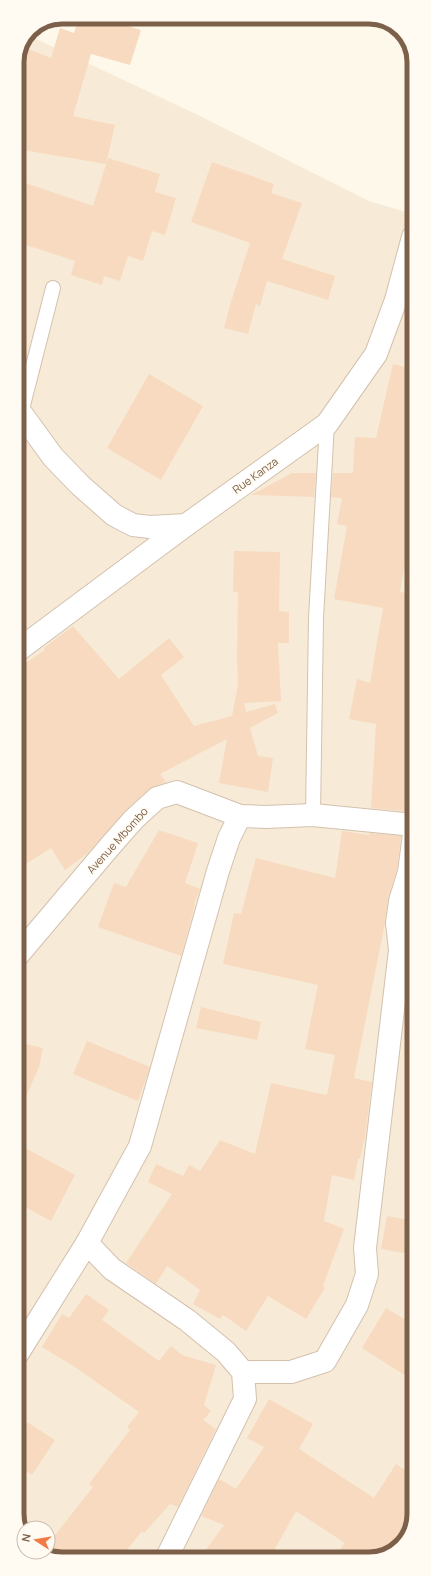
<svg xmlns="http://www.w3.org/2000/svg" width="431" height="1576" font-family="Manrope,sans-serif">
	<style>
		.residential { fill: #f7ebd8 }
		.building { fill: #f7dabf }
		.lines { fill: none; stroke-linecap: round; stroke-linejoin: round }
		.lane-casing { stroke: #d3c1ae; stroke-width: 16 }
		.street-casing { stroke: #d3c1ae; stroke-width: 24 }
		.lane { stroke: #fff; stroke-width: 14 }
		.street { stroke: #fff; stroke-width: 22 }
		.labels { text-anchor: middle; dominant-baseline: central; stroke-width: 3; stroke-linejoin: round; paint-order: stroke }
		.street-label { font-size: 11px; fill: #7d6049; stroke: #fffbf3 }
		.rim { fill: none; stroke: #7d6049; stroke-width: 5 }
	</style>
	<rect width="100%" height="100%" fill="#fef8ea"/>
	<path class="residential" d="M28,35L198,115L369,201L413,214L414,1514L404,1541L378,1558L59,1559L48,1552V1528H24V1533L18,1523L17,62Z"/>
	<g class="building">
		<path d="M79,17H98L141,30L130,65L91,54L73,116L115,125L106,164L17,149V62L23,47L51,58L60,28L74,33Z"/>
		<path d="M108,158L160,174L155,192L176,198L165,235L152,231L143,261L128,256L120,281L104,276L102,285L71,275L75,261L17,242V180L93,206Z"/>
		<path d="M212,162L274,184L271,193L302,203L282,259L335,276L328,300L267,281L260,306L256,304L248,334L224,328L230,305L250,243L191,222Z"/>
		<path d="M393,364L413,369V419L411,418L407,488H410L407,541H409L400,592L413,594V695L410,744L414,745V812L371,808L376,724L349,719L357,679L370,683L383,608L334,599L347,526L337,524L342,498L331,497L333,473H353L355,437L376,438Z"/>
		<path d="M149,374L203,406L161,480L107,448Z"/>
		<path d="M292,473H316L314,497L251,495Z"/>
		<path d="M234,551L280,552L279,611L289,612V643H278L281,701L244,703L246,712L275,704L278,713L250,728L258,756L273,758L268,792L219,783L227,739L160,774L166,782L149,789L125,811L88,853L65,870L51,848L18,869L17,669L45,650L44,648L73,626L119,679L169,638L184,657L161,675L194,726L232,716L238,684L237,657L238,592H233Z"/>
		<path d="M159,830L198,843L185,883L200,889L194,904L195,905L181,956L98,927L114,883L126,887Z"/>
		<path d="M342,831L369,835V833L401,836L397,869L388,899L385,923L354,1078L372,1082L365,1137L360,1159H358L354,1180L332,1175L324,1221L344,1229L323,1286L325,1288L306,1319L268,1296L246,1331L223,1315L220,1319L193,1304L200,1290L167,1266L156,1284L126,1263L172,1194L148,1182L156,1164L183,1176L189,1165L200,1171L220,1140L255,1154L271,1083L327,1095L335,1055L305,1049L318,985L223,964L234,913L241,914L256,858L335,878Z"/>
		<path d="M201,1007L261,1022L257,1040L196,1028Z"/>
		<path d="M87,1041L150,1067L138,1101L73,1074Z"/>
		<path d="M18,1042L43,1048L39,1067L18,1115Z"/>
		<path d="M18,1144L75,1175L51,1221L18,1203Z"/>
		<path d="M387,1216L414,1221V1255L381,1249Z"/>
		<path d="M86,1294L109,1310L102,1320L159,1361L171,1346L182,1355L216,1365L204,1405L211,1411L203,1420L216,1429L178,1507L170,1504L144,1533L142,1531L120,1559H59L42,1552H48V1544L93,1487L89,1484L130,1430L127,1427L139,1412L75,1367L42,1347L62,1314L69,1318Z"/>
		<path d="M386,1308L414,1325V1381L362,1348Z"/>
		<path d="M269,1399L313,1424L299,1449L374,1498L396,1464L414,1476V1514L404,1541L378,1558H333L345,1543L296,1511L270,1558L199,1559L224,1525L201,1516L219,1479L236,1489L264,1447L247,1438Z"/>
		<path d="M27,1422L55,1440L32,1475L18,1466V1437Z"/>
	</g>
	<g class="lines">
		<g class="lane-casing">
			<g id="lane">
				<path d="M21,413L53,288"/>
				<path d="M313,815L316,618L327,424"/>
			</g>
		</g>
		<g class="street-casing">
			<g id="street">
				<path d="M17,410L21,413L53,457L80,485L114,515L133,525L150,527L186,525"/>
				<path d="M17,651L186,525L327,424L376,354L396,300L413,237"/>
				<path d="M18,955L111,845L134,819L157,798L177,792L240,816L266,817L313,815L414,825"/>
				<path d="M87,1243L112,1269L187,1320L226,1352L243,1372L245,1399L166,1559"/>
				<path d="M18,1353L87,1243L140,1146L218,871L229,838L240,816"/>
				<path d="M243,1372H291L325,1361L357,1305L367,1274L365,1248L400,950L397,923L400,901L409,872L414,834"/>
			</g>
		</g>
		<use href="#lane" class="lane"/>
		<use href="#street" class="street"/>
	</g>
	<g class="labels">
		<g class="street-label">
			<text transform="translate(255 475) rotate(-36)">Rue Kanza</text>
			<text transform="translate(117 840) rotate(-48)">Avenue Mbombo</text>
		</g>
	</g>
	<path d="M0 0H431V1576H0ZM62 24H369A38 38 0 0 1 407 62V1514A38 38 0 0 1 369 1552H62A38 38 0 0 1 24 1514V62A38 38 0 0 1 62 24Z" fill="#fffbf3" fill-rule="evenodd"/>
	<path class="rim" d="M62 24H369A38 38 0 0 1 407 62V1514A38 38 0 0 1 369 1552H62A38 38 0 0 1 24 1514V62A38 38 0 0 1 62 24Z"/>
	<g transform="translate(36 1540) rotate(282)"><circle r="19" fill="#fffbf3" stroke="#cbbdaf"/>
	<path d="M0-3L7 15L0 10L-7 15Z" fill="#f27b45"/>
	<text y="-6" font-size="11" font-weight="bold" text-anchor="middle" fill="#7d6049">N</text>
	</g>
</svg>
